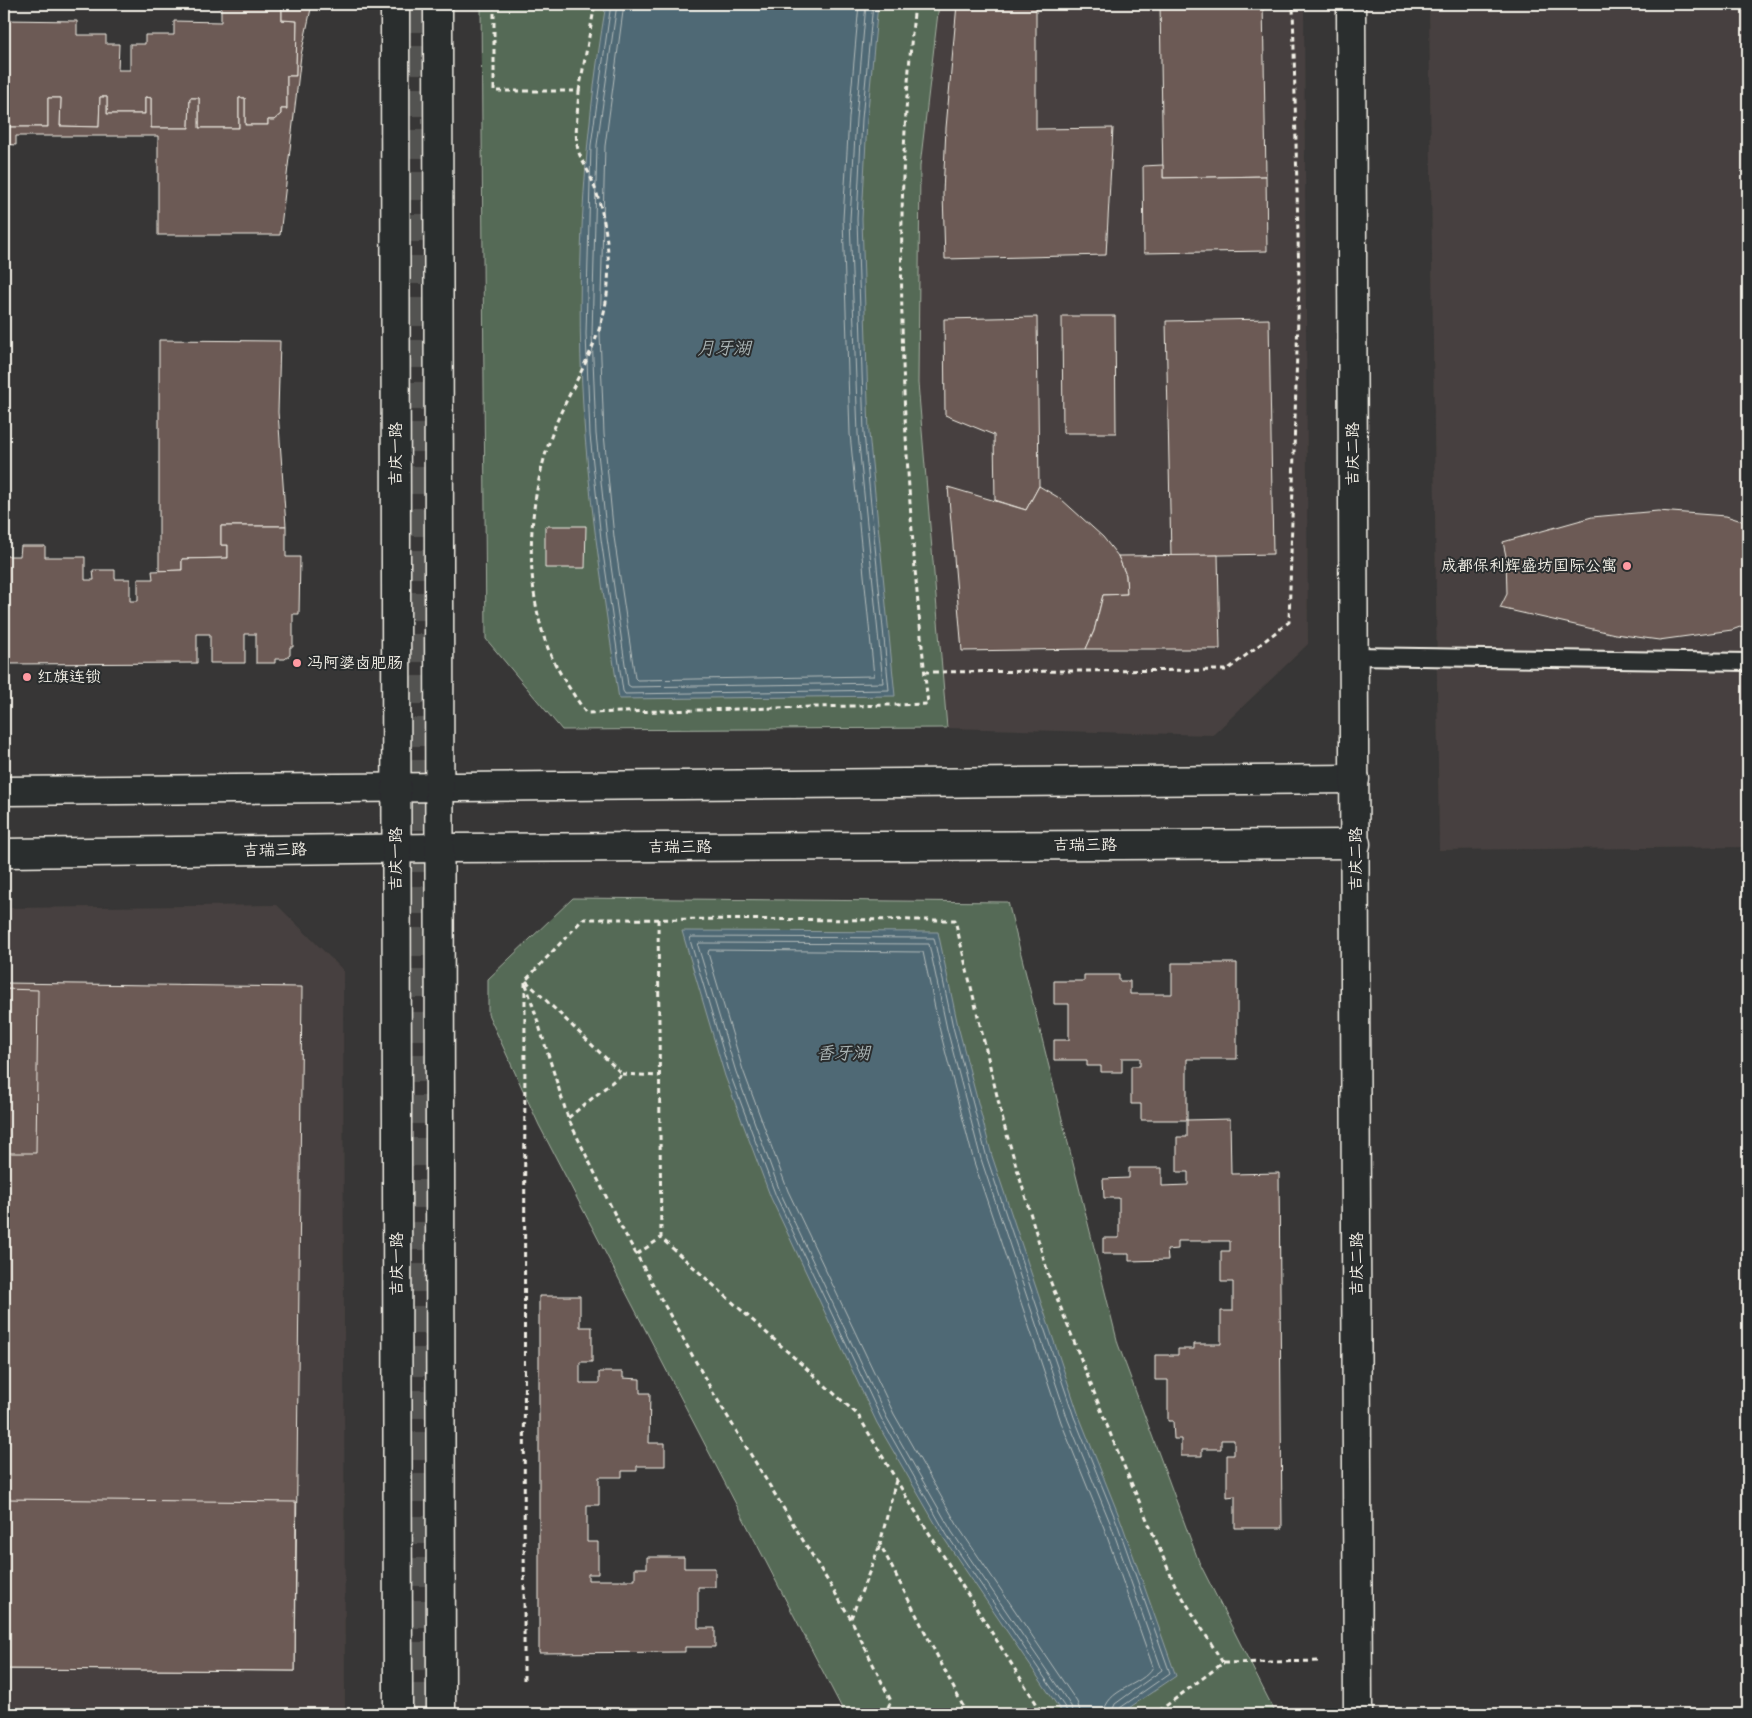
<svg xmlns="http://www.w3.org/2000/svg" width="1752" height="1718" font-family="Pangolin,'LXGW WenKai TC',sans-serif">
	<style>
		.built { fill: #47413f }
		.green { fill: #556b57; stroke: #a4aea0 }
		.water { fill: #506975; stroke: #929fa3 }
		.lines { fill: none; stroke-linecap: round; stroke-linejoin: round }
		.shore { stroke: #b2bbba; stroke-width: 1 }
		.building { fill: #6c5a55; stroke: #f4f1e8 }
		.tertiary-tunnel { stroke: #535251; stroke-width: 28; stroke-dasharray: 28 14; stroke-linecap: butt }
		.service-casing { stroke: #f4f1e8; stroke-width: 20 }
		.minor-casing { stroke: #f4f1e8; stroke-width: 31 }
		.tertiary-casing { stroke: #f4f1e8; stroke-width: 31 }
		.path { stroke: #f4f1e8; stroke-width: 3; stroke-dasharray: 5 4; stroke-linecap: butt }
		.service { stroke: #2a2d2e; stroke-width: 16 }
		.minor { stroke: #2a2d2e; stroke-width: 28 }
		.tertiary { stroke: #2a2d2e; stroke-width: 28 }
		.poi-dot { fill: #ff9aa2; stroke: #2a2d2e; stroke-width: 2 }
		.labels { text-anchor: middle; dominant-baseline: central; stroke-width: 4; stroke-linejoin: round; paint-order: stroke }
		.street-label { font-size: 16px; fill: #f4f1e8; stroke: #2a2d2e }
		.poi-label { font-size: 16px; fill: #f4f1e8; stroke: #2a2d2e; text-anchor: start }
		.water-label { font-size: 18px; font-style: italic; fill: #aab4b4; stroke: #2a2d2e }
	</style>
	<rect width="100%" height="100%" fill="#373636"/>
	<filter id="ink" filterUnits="userSpaceOnUse"><feTurbulence type="fractalNoise" baseFrequency=".02" numOctaves="2"/><feDisplacementMap in="SourceGraphic" scale="10" xChannelSelector="R" yChannelSelector="G"/><feConvolveMatrix kernelMatrix="1 2 1 2 8 2 1 2 1" color-interpolation-filters="sRGB"/></filter>
	<g filter="url(#ink)">
		<g class="built">
			<path d="M939,4H1304L1308,644L1213,735L947,728L918,383L920,166Z"/>
			<path d="M1429,4H1748V847L1439,850Z"/>
			<path d="M277,905L343,970L345,1714H4V908Z"/>
		</g>
		<g class="green">
			<path d="M481,4H939L920,166L918,383L947,728L562,730L486,639Z"/>
			<path d="M573,898L1008,902L1118,1344L1199,1562L1276,1714H845L539,1125L488,1014V979Z"/>
		</g>
		<g class="water">
			<path d="M606,4H878L867,120L862,219L869,433L895,696L619,699C606,611 592,524 585,436C574,293 582,146 606,4Z"/>
			<path d="M682,931L938,932L958,1026L992,1156L1079,1416L1121,1521L1176,1676L1120,1714H1063L943,1537L877,1423L771,1198L725,1076Z"/>
		</g>
		<g class="lines">
			<g class="shore">
				<path d="M611,4L591,145L586,334L590,435L601,539L623,691L625,694L889,690L864,433L857,219L862,119L873,4"/>
				<path d="M617,4L597,145L592,334L596,434L607,538L628,685L631,687L883,683L858,434L850,219L856,119L866,4"/>
				<path d="M624,4L605,146L600,334L604,434L614,537L635,678L637,680L874,676L850,434L843,219L849,118L859,4"/>
				<path d="M1067,1714L1066,1709L947,1535L882,1420L776,1196L730,1074L690,940L691,937L934,938L953,1027L987,1158L1074,1417L1117,1523L1170,1673L1120,1708L1118,1714"/>
				<path d="M1073,1714L1071,1706L952,1532L887,1418L781,1194L736,1072L698,946L699,943L929,944L947,1029L981,1159L1068,1420L1111,1525L1162,1670L1115,1704L1111,1714"/>
				<path d="M1081,1714L1077,1702L959,1528L894,1414L788,1191L743,1070L708,953L709,950L923,952L940,1031L974,1162L1061,1422L1104,1528L1153,1667C1142,1687 1105,1688 1104,1714"/>
			</g>
		</g>
		<g class="building">
			<path d="M212,4H282V20L297,21L296,76H287V109H281V114L274,120H268V125H245V98H239V128H199V98H190L189,128H151V98L145,97V114H107V97H100L99,127L60,126L61,98H48V127H9V99H4V20L77,21V35H106V44H119L118,70H130V44H145V35H174V21L221,22V7L212,6Z"/>
			<path d="M282,4H312L301,55L280,235H158V136H16V145L4,144V99H9V127H48V98H61L60,126L99,127L100,97H107V114H145V97L151,98V128H189L190,98H199V128H239V98H245V125H268V120H274L281,114V109H287V76H296L297,21L282,20Z"/>
			<path d="M957,4H1036V129L1113,128L1106,255L945,259L943,193L946,128Z"/>
			<path d="M1160,4H1263L1266,176L1163,178Z"/>
			<path d="M1163,165V178L1266,176L1267,251L1144,253L1143,166Z"/>
			<path d="M1062,316H1115L1116,433H1063Z"/>
			<path d="M1037,317L1039,486L1026,510L995,500L994,435L945,415L944,319Z"/>
			<path d="M1269,319L1273,554L1171,556L1166,321Z"/>
			<path d="M159,340L280,341L278,412L286,526H221V545H228V558L182,559V570L159,571Z"/>
			<path d="M1039,486L1061,499L1103,537L1118,556L1126,575L1127,594L1103,595L1094,631L1086,649L962,651L948,487L1026,510Z"/>
			<path d="M1658,511L1726,516L1748,523V624L1732,630L1659,640L1615,634L1500,608L1507,594L1506,556L1503,542L1592,517Z"/>
			<path d="M221,526H286V557H300L299,614H293V647H290V655L285,659H275V663H256V634H245V663H210V634H197V663L4,664V556H20L21,546H45V557H85V580H94L93,570H115V579H130V601H138V579H153L152,571L182,570V559L228,558V545H221Z"/>
			<path d="M545,526H586L585,568H545Z"/>
			<path d="M1218,555L1220,649H1086L1094,631L1103,595L1127,594L1126,575L1118,556Z"/>
			<path d="M1172,963H1237V1059H1187V1120H1141V1104H1131V1066H1140V1058H1122V1072H1101V1066H1087V1060H1054V1040H1069V1004H1054V981H1084V975H1119V981H1130V994H1172Z"/>
			<path d="M4,983L302,987L295,1671L4,1669Z"/>
			<path d="M4,989L38,990L36,1153H4Z"/>
			<path d="M1230,1119L1231,1174L1279,1173L1282,1528H1235V1496L1227,1497V1455H1234V1440H1221V1449H1202V1456H1181V1439H1174L1173,1421H1168V1380H1155V1355H1178V1349H1194V1344H1221V1311H1233V1282H1221V1251H1230V1241H1178V1249L1167,1250L1168,1260L1129,1261V1254H1103V1238H1119V1198H1104L1103,1179L1129,1178V1168H1162V1186L1188,1185V1172H1177V1137H1187V1120Z"/>
			<path d="M539,1296H580V1327H592V1362H580V1383H599V1372H623V1378L640,1379V1393H650L649,1443H665V1466H637V1471H622V1477H599V1505H587V1542H598V1574H588V1580H635V1568H647V1557H684V1568H715V1587H698V1628H715V1647H685V1652L539,1653Z"/>
			<path d="M4,1499L296,1502L295,1671L4,1669Z"/>
		</g>
		<g class="lines">
			<path class="tertiary-tunnel" d="M416,4L419,1714"/>
			<g class="service-casing">
				<path id="service" d="M1355,656L1748,662"/>
			</g>
			<g class="minor-casing">
				<g id="minor">
					<path d="M4,791L1355,779"/>
					<path d="M4,853L440,848L1356,844"/>
				</g>
			</g>
			<g class="tertiary-casing">
				<g id="tertiary">
					<path d="M395,4L398,1714"/>
					<path d="M438,4L441,1714"/>
					<path d="M1351,4L1358,1714"/>
				</g>
			</g>
			<g class="path">
				<path d="M494,4V91H579C578,108 575,127 577,144C578,157 589,170 593,183C607,219 612,264 606,302C599,345 574,382 557,421C530,487 522,568 544,637C552,664 570,689 586,713L928,704C903,473 890,236 915,4"/>
				<path d="M579,91L595,4"/>
				<path d="M924,672L1227,670L1289,622L1299,282L1293,4"/>
				<path d="M658,919L661,1238L858,1415L907,1498L1043,1714"/>
				<path d="M526,981L622,1074L568,1118"/>
				<path d="M526,984L568,1118L619,1223L712,1391L851,1619L891,1701L885,1714"/>
				<path d="M622,1074L659,1076"/>
				<path d="M637,1254L661,1238"/>
				<path d="M896,1480L880,1544L967,1714"/>
				<path d="M851,1618L880,1545"/>
				<path d="M1223,1663L1319,1661"/>
				<path d="M524,1680L525,981L583,919L955,920L1004,1125L1051,1283L1112,1438L1175,1585L1223,1663L1155,1714"/>
			</g>
			<use href="#service" class="service"/>
			<use href="#minor" class="minor"/>
			<use href="#tertiary" class="tertiary"/>
		</g>
	</g>
	<g class="poi-dot">
		<circle cx="1627" cy="566" r="5"/>
		<circle cx="297" cy="663" r="5"/>
		<circle cx="27" cy="677" r="5"/>
	</g>
	<g class="labels">
		<g class="street-label">
			<text transform="translate(396 454) rotate(-90)">吉庆一路</text>
			<text transform="translate(1353 454) rotate(-90)">吉庆二路</text>
			<text x="1085" y="845">吉瑞三路</text>
			<text x="680" y="847">吉瑞三路</text>
			<text transform="translate(275 850) rotate(-1)">吉瑞三路</text>
			<text transform="translate(396 859) rotate(-90)">吉庆一路</text>
			<text transform="translate(1356 859) rotate(-90)">吉庆二路</text>
			<text transform="translate(397 1264) rotate(-90)">吉庆一路</text>
			<text transform="translate(1357 1264) rotate(-90)">吉庆二路</text>
		</g>
		<g class="poi-label">
			<text x="1617" y="566" text-anchor="end">成都保利辉盛坊国际公寓</text>
			<text x="307" y="663">冯阿婆卤肥肠</text>
			<text x="37" y="677">红旗连锁</text>
		</g>
		<g class="water-label">
			<text x="724" y="348">月牙湖</text>
			<text x="843" y="1053">香牙湖</text>
		</g>
	</g>
	<rect width="1752" height="1718" fill="none" stroke="#2a2d2e" stroke-width="20"/>
	<rect x="10" y="10" width="1732" height="1698" fill="none" stroke="#f4f1e8" stroke-width="2" filter="url(#ink)"/>
</svg>
